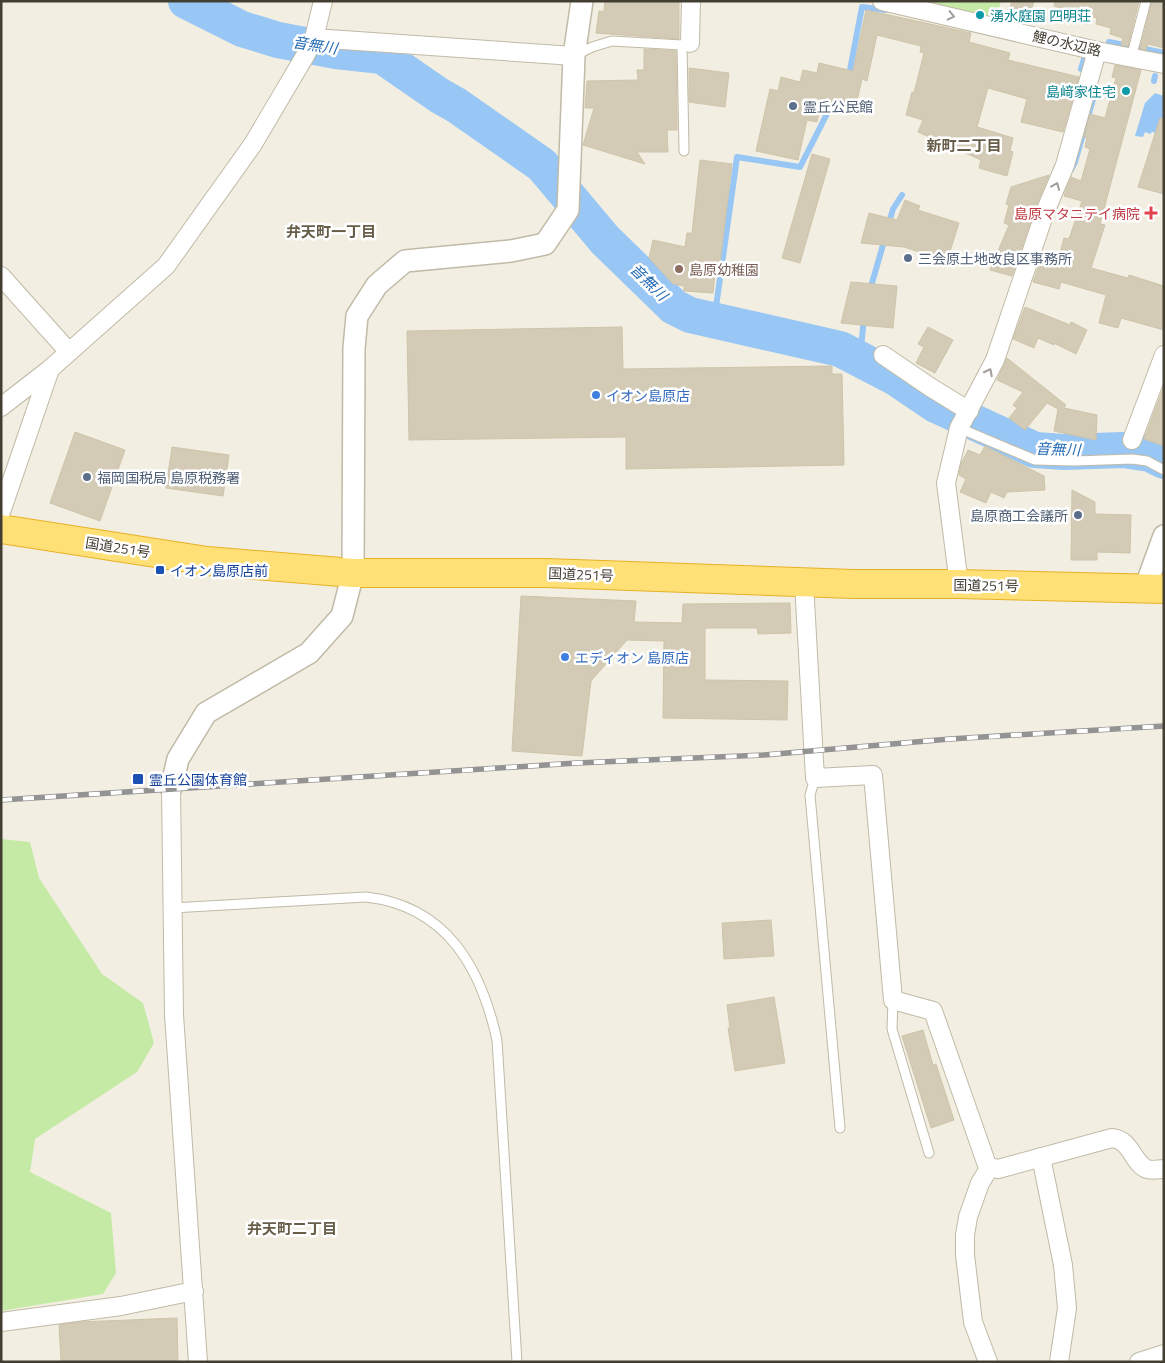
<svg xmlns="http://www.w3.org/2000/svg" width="1165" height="1363" font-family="'Titillium Web','Noto Sans JP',sans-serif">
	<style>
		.green { fill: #c5eaa6 }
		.water { fill: #98c6f5 }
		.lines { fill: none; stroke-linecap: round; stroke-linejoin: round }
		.stream { stroke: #98c6f5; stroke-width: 6 }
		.river { stroke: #98c6f5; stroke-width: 36 }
		.building { fill: #d3cbb6; stroke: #cfc4a9 }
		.service-casing { stroke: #c0baa6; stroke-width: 11 }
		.minor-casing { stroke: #c0baa6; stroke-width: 20 }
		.tertiary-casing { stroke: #c0baa6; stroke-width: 24 }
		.trunk-casing { stroke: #e7b126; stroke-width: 30 }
		.service { stroke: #fff; stroke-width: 9 }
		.minor { stroke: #fff; stroke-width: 18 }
		.tertiary { stroke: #fff; stroke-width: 21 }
		.trunk { stroke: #ffe076; stroke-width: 28 }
		.rail-casing { stroke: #939393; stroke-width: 5.5 }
		.rail { stroke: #fff; stroke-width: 4; stroke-dasharray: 11; stroke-linecap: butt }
		.oneway { stroke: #a19e98 }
		.culture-dot { fill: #0f9aa8; stroke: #fff; stroke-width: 2 }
		.service-dot { fill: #5c6f8a; stroke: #fff; stroke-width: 2 }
		.health-dot { fill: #e0444e; stroke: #fff; stroke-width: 2 }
		.education-dot { fill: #8d6e63; stroke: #fff; stroke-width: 2 }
		.shop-dot { fill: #3f7fe0; stroke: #fff; stroke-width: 2 }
		.transit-dot { fill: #1a4fb4; stroke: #fff; stroke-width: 2 }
		.labels { text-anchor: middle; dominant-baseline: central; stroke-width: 5; stroke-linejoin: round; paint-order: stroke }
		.culture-label { font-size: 14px; fill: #0d838f; stroke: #fff; text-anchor: start }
		.street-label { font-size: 14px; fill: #433e32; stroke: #fff }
		.service-label { font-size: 14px; fill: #4e5e75; stroke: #fff; text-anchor: start }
		.health-label { font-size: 14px; fill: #be3a42; stroke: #fff; text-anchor: end }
		.education-label { font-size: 14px; fill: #785e54; stroke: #fff; text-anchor: start }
		.shop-label { font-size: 14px; fill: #366cbe; stroke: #fff; text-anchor: start }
		.transit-label { font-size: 14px; fill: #164399; stroke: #fff; text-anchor: start }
		.water-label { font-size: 15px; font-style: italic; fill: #256cb5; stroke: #fff }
		.neighbourhood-label { font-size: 15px; font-weight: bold; fill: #675d48; stroke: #fff }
	</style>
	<rect width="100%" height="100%" fill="#f2eee1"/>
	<g class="green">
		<path d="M927,1H1001L995,23L926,7Z"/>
		<path d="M1,839L30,842L39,878L102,974L143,1003L154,1043L137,1072L35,1139L30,1172L111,1213L116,1273L103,1294L1,1311Z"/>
	</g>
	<path class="water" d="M1155,93L1164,96V125L1156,133L1152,132L1150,134L1145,132L1143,137L1135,136L1145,103Z"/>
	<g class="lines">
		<g class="stream">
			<path d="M1108,46L1109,42L1129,46"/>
			<path d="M1140,48L1164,53"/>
			<path d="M1081,69L1085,56"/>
			<path d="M846,76L850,70L862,7L886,10"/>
			<path d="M1154,81L1155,76"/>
			<path d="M1071,170L1075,162L1094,96"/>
			<path d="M888,226L893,209L902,195"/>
			<path d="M870,290L885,238"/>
			<path d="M714,321L737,157L800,167L835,98"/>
			<path d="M860,359L864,317"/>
		</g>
		<path class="river" d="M186,1L242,29L278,40L336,51L382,56L440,96L456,105L542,165L605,240L674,307L690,315L840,349L896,378L936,405L1035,450L1064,452L1123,450L1150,454L1164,461"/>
	</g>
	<g class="building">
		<path d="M605,1H679V39L596,33L599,11L604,12Z"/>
		<path d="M1012,1H1034L1028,23L1007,18Z"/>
		<path d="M1055,1H1139L1128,46L1121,45L1123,38L1110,34L1111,28L1096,24L1097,18L1054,6Z"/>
		<path d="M1152,1H1164V48L1148,44L1146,50L1140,49Z"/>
		<path d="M866,10L971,33L969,42L1010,53L1008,60L1079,77L1063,132L1021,122L1027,99L988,88L977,127L1013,138L1010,151L1013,152L1007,176L979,168L981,160L918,132L923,120L906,115L912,92L914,93L924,53L920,52L921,46L877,35L867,81L862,79L855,109L821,103L817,122L807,120L798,160L756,151L770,89L778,91L781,77L800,82L803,70L817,73L819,63L853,71Z"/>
		<path d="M644,49L676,51L677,114V130H667L668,152H637L645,164L583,145L594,108H585L587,81L638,80L637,70H644Z"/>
		<path d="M1115,65L1141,70L1100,224L1105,225L1091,268L1128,278L1129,275L1164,286V330L1121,318L1118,328L1099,323L1106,295L1061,282L1059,289L1033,282L1043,253L1059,257L1064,238L1069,239L1082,201L1064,196L1071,177L1081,181L1090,149L1085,147L1087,138L1084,137L1090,114L1105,118L1116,78L1112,77Z"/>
		<path d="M689,68L729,73L725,107L689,102Z"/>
		<path d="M1160,118L1164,119V194L1138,187Z"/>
		<path d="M812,154L830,159L800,263L782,258Z"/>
		<path d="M700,160L732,164L720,263H716L713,293L684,291V286L673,284L649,258L653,240L685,247L687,233H692Z"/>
		<path d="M1049,175L1035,209L1012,276L990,270L1009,225L1004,223L1009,205L1006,204L1011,187Z"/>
		<path d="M905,200L920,206L918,210L959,223L947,261L904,247L861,243L869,213L897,220Z"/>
		<path d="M851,282L897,286L893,328L841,323Z"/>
		<path d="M1025,307L1070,325L1071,322L1087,330L1076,354L1054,343V345L1038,338L1034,348L1013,339Z"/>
		<path d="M622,327L623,369L832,366V374H842L844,465L626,469V437L409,440L407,331Z"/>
		<path d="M928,327L953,340L935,373L916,363L924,347L918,344Z"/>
		<path d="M1007,358L1066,405L1064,408L1097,415L1096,440L1054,431L1058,409L1047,403L1025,430L1009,418L1017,408L1013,405L1023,392L997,380Z"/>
		<path d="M1164,386V446L1144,439Z"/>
		<path d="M75,432L125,450L100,521L50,503Z"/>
		<path d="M985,446L1044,476L1045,490L1007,492L1004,498L991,492L986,503L960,492L966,479L959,475L961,464L968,450L980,455Z"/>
		<path d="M172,447L229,455L223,496L166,488Z"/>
		<path d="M1072,490L1095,502V514L1131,515L1130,553L1097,552V560H1071Z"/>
		<path d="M521,596L636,601L634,622L682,623L683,604L790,603L791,633L758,634L757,628H705V680L788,681L787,720L663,718L664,641L627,640L591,681L582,756L512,751Z"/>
		<path d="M771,920L774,956L724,959L722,923Z"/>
		<path d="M774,997L785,1063L735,1071L728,1028H730L727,1005Z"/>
		<path d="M923,1030L933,1065L936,1064L954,1120L931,1128L902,1036Z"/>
		<path d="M177,1318L178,1362H61L59,1325L79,1322Z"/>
	</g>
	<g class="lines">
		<g class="service-casing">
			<g id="service">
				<path d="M682,45L684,151"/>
				<path d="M576,55L592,47L612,41L682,45L690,43"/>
				<path d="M1131,58L1146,1"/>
				<path d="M959,428L1035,460L1075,461L1132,459L1147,461L1164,470"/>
				<path d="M815,778L810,795L840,1128"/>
				<path d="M172,908L366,897C447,906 481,968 497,1040L517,1362"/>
				<path d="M893,1000L892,1029L929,1153"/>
			</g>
		</g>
		<g class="minor-casing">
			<g id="minor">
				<path d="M882,1L1097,51L1164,64"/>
				<path d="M314,38L574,56"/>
				<path d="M690,43L691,1"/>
				<path d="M1,276L69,352"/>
				<path d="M883,355L930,387L969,411"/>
				<path d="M1,407L50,369L166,266L253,144L305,56L314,38L323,1"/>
				<path d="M1132,440L1164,355"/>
				<path d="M1,512L50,369"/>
				<path d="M804,583L815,778L873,775L893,1000L933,1011L987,1165L990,1167L998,1169L1112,1138C1132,1140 1132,1163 1147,1169C1152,1171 1159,1169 1164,1169"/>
				<path d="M959,584L946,483L959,428L995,360L1045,212L1065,165L1097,51"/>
				<path d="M171,788L174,1015L198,1362"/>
				<path d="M1041,1157L1063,1265L1067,1308L1059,1362"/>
				<path d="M1,1322L121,1306L194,1291"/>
				<path d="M988,1362L973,1322L965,1255V1235L968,1217L980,1183L990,1167"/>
				<path d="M1139,1362L1164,1354"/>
			</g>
		</g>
		<g class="tertiary-casing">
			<g id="tertiary">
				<path d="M1145,588L1164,536"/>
				<path d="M171,788L178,759L206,713L309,653L342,616L353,573L354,348L357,316L377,285L405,261L511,251L545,244L568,210L574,56L582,1"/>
			</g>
		</g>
		<g class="trunk-casing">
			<path id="trunk" d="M1,529L207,561L353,573H546L853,584H959L1164,589"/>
		</g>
		<use href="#service" class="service"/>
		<use href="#minor" class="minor"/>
		<use href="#tertiary" class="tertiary"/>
		<use href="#trunk" class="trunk"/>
		<g class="rail-casing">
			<path id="rail" d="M1,800L577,763L764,755L950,739L1164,726"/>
		</g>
		<use href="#rail" class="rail"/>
	</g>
	<defs><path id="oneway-chevron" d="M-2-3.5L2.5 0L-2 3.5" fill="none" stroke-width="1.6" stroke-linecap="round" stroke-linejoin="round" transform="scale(1.25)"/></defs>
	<g class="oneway">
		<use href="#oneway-chevron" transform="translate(951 16) rotate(13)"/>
		<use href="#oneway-chevron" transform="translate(1056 186) rotate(-67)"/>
		<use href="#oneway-chevron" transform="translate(989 372) rotate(-63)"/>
	</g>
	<g class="culture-dot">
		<circle cx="980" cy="15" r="5"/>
		<circle cx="1126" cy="91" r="5"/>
	</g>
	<g class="service-dot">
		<circle cx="793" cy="106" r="5"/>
		<circle cx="908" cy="258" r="5"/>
		<circle cx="87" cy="477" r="5"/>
		<circle cx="1078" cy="515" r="5"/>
	</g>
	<path class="health-dot" d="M1148.5 205.5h5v5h5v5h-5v5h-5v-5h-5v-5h5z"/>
	<circle class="education-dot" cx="679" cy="269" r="5"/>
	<g class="shop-dot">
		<circle cx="596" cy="395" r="5"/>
		<circle cx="565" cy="657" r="5"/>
	</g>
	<g class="transit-dot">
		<rect x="155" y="565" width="10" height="10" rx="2.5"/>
		<rect x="132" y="773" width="12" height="12" rx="2.5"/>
	</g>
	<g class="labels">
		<g class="culture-label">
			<text x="990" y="15">湧水庭園 四明荘</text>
			<text x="1116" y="91" text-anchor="end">島﨑家住宅</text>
		</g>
		<g class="street-label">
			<text transform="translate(1067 43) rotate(13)">鯉の水辺路</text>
			<text transform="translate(118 547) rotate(9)">国道251号</text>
			<text transform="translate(581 574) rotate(2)">国道251号</text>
			<text transform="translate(986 585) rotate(1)">国道251号</text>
		</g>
		<g class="service-label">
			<text x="803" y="106">霊丘公民館</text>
			<text x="918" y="258">三会原土地改良区事務所</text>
			<text x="97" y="477">福岡国税局 島原税務署</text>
			<text x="1068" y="515" text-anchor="end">島原商工会議所</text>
		</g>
		<g class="health-label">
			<text x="1140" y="213">島原マタニテイ病院</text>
		</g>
		<g class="education-label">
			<text x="689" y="269">島原幼稚園</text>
		</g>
		<g class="shop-label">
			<text x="606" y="395">イオン島原店</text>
			<text x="575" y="657">エディオン 島原店</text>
		</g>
		<g class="transit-label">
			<text x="170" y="570">イオン島原店前</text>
			<text x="149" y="779">霊丘公園体育館</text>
		</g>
		<g class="water-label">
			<text transform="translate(315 45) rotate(9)">音無川</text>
			<text transform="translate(649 282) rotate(44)">音無川</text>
			<text transform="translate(1058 449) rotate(2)">音無川</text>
		</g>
		<g class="neighbourhood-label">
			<text x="964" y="145">新町二丁目</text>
			<text x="331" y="231">弁天町一丁目</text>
			<text x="292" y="1228">弁天町二丁目</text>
		</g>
	</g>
	<rect width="1165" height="1363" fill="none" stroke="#433e32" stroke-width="5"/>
</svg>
